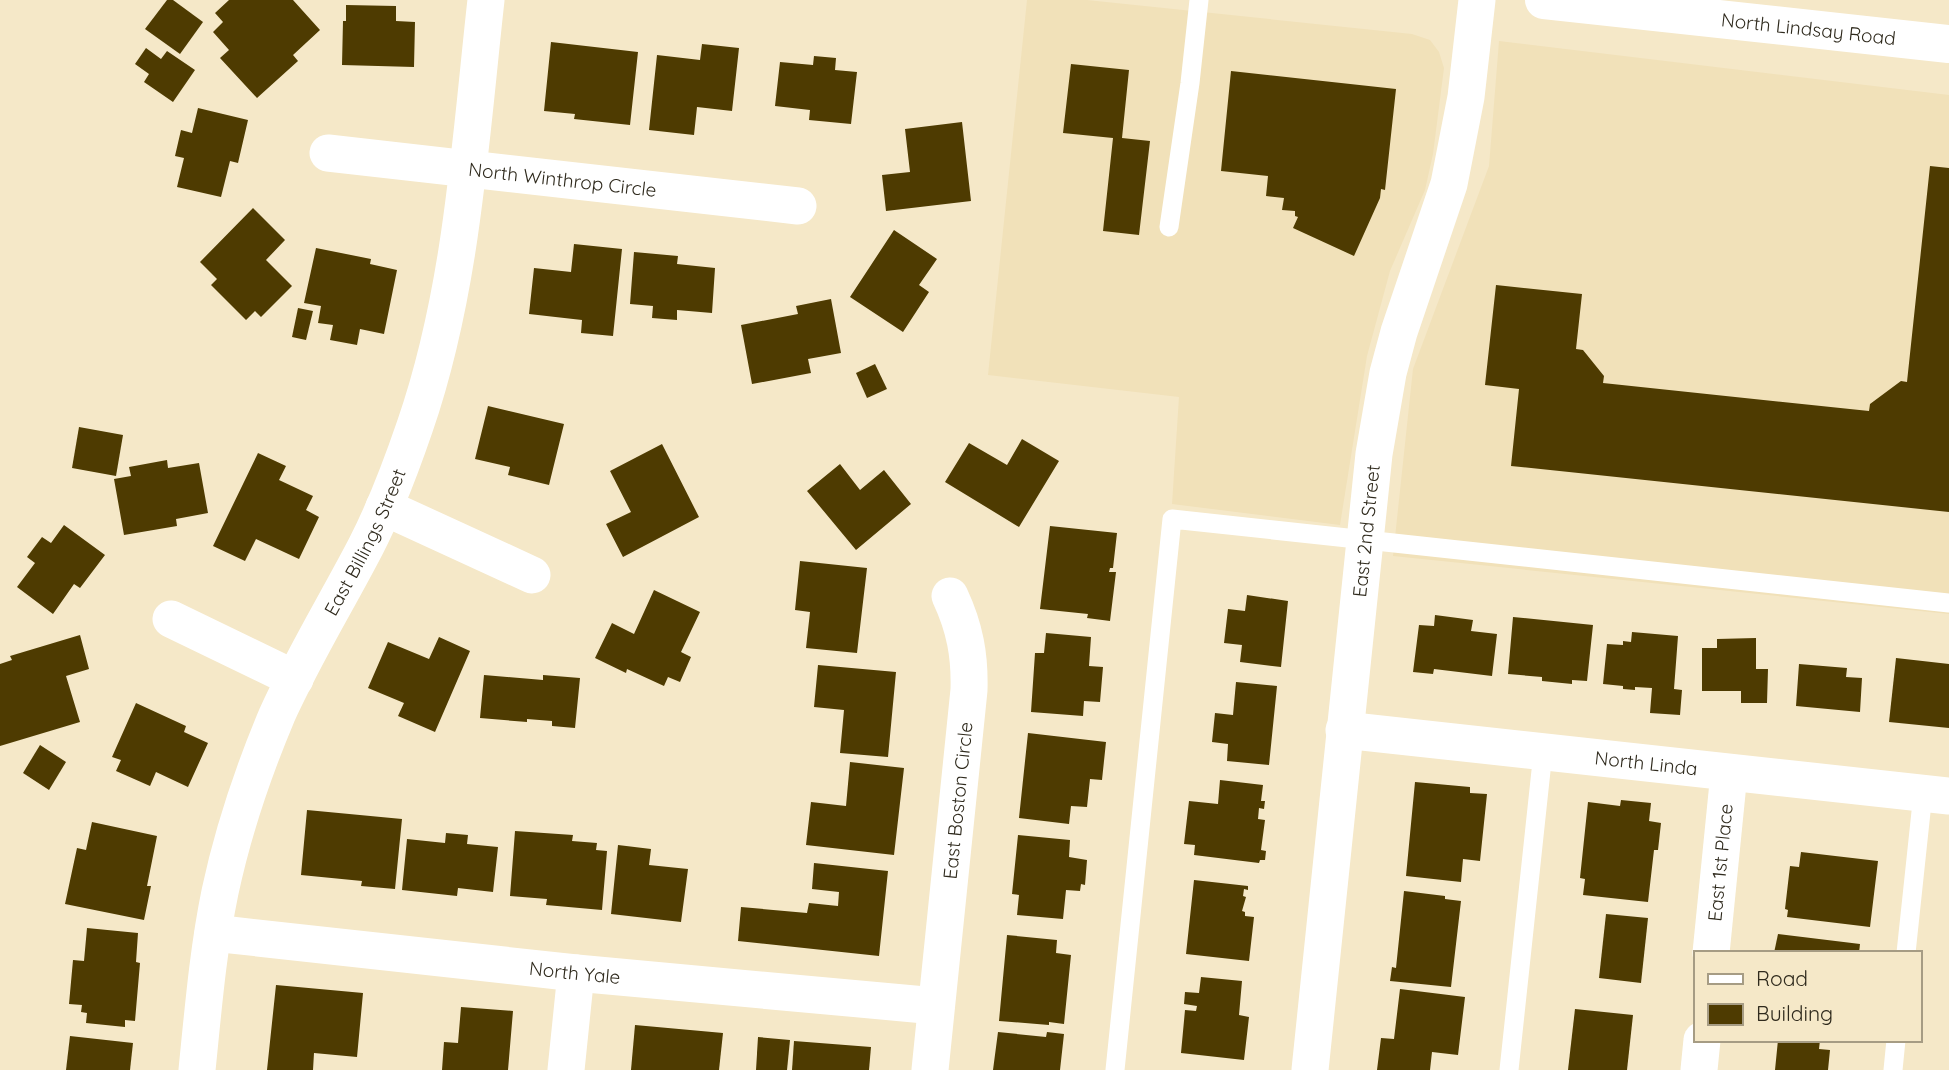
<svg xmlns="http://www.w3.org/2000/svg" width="1949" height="1070" font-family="Quicksand,sans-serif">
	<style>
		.built { fill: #f1e1b9 }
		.building { fill: #4e3b01 }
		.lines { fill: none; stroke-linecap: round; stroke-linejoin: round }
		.service { stroke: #fff; stroke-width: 19 }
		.minor { stroke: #fff; stroke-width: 37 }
		.secondary { stroke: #fff; stroke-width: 38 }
		.labels { text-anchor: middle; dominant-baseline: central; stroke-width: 7; stroke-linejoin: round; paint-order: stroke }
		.street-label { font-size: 19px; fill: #2f2a1d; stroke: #f5e8c8 }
	</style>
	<rect width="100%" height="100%" fill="#f5e8c8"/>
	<g class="built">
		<path d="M1027,0H1087L1412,34L1430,40L1439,52L1444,68L1433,154L1425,190L1390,271L1367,356L1340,525L1172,504L1179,397L988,375Z"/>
		<path d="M1499,41L1949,95V614L1393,556L1413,369L1489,166Z"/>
	</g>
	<g class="building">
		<path d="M167,0H173L203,22L180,54L145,29Z"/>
		<path d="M229,0H293L320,30L293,55L298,61L257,98L220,58L229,50L213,32L223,22L215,13Z"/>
		<path d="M346,5L396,6V21L415,22L414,67L342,65L343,21H346Z"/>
		<path d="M551,42L638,52L630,125L574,119L575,114L544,111Z"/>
		<path d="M702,44L739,48L732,111L697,107L694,135L649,130L657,55L700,60Z"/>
		<path d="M146,48L161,59L167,51L195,70L173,102L144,82L149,74L135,64Z"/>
		<path d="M814,56L836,58L835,70L857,72L851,124L809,120L810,110L775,106L780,62L813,65Z"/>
		<path d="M1071,64L1129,70L1122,138L1150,141L1139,235L1103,231L1113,138L1063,133Z"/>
		<path d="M1231,71L1396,89L1385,190L1381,189L1380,198L1354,256L1293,228L1298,217L1295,216V211L1282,210L1284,198L1266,196L1268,176L1221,171Z"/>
		<path d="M198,108L248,120L238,163L230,161L221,197L177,187L184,158L175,156L181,130L192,133Z"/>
		<path d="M962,122L971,201L886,211L882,175L910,172L905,129Z"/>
		<path d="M1930,166L1949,168V512L1511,466L1519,389L1485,385L1496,285L1582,294L1576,349L1583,350L1604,376L1603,383L1869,411L1870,404L1901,381L1907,382Z"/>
		<path d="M253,208L285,240L266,260L292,286L261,317L255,311L246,320L211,285L217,279L200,262Z"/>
		<path d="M894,230L937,259L919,285L929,292L903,332L850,297Z"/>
		<path d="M574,244L622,249L613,336L581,333L582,320L529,314L534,268L571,272Z"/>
		<path d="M316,248L371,259L370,264L397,270L384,334L360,329L357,345L330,340L333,325L318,323L321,306L304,303Z"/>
		<path d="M634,252L678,256L677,264L715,268L712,313L677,310V320L652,318L653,306L630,304Z"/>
		<path d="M831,299L841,353L808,359L811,373L752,384L741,325L798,314L796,306Z"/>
		<path d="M298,308L313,311L306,340L292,337Z"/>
		<path d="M875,364L887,389L867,398L856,373Z"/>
		<path d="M488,406L564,424L549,485L508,475L510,467L475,459Z"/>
		<path d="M79,427L123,435L116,476L72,468Z"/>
		<path d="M1022,439L1059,461L1019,527L945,482L969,443L1007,465Z"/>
		<path d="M662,444L699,517L623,557L606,524L631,512L610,471Z"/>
		<path d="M258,453L286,466L279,480L313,496L306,510L319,517L299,559L256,539L245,561L213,546Z"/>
		<path d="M167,460L168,468L199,463L208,513L176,519L177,526L124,535L114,479L131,476L129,467Z"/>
		<path d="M840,464L860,490L884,470L911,504L856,550L807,491Z"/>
		<path d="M64,525L105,555L80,588L74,584L53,614L17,587L35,563L27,557L42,537L51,543Z"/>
		<path d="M1050,526L1117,533L1113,568H1110L1109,572H1116L1110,621L1087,618L1088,614L1040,609Z"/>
		<path d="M800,561L867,568L857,653L806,648L810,612L795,610Z"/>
		<path d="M654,590L700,612L681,652L691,657L680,682L668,677L664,686L627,669L626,673L595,658L612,623L634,634Z"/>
		<path d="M1247,595L1288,601L1281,667L1240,662L1242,645L1224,643L1228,609L1245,611Z"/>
		<path d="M1435,615L1473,620L1471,631L1497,634L1492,676L1434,669L1433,674L1413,672L1419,625L1434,626Z"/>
		<path d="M1513,617L1593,625L1587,681L1572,680V684L1542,681V677L1508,674Z"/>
		<path d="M1632,632L1678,636L1674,689L1682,690L1680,715L1650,713L1652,688L1635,687V690L1623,689V686L1603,684L1607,644L1623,645V641L1631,642Z"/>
		<path d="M1046,633L1091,637L1089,666L1103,667L1100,702L1084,701L1083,716L1031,712L1035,653H1044Z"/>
		<path d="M80,635L89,669L66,676L80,722L0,746V664L12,660L10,656Z"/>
		<path d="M439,637L470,651L435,732L398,716L404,703L368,688L388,642L429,659Z"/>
		<path d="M1756,638V669H1768L1767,703H1741V691H1702V648H1717V639Z"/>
		<path d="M1896,658L1949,664V728L1889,722Z"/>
		<path d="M1799,664L1847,668L1846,677L1862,678L1860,712L1796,706Z"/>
		<path d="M818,665L896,672L888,757L840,753L844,710L814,707Z"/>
		<path d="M484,675L543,680V675L580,678L575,728L552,726V721L527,719V722L480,718Z"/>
		<path d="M1236,682L1277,686L1269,765L1227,761L1228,744L1212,742L1215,713L1233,715Z"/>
		<path d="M136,703L186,726L184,732L208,743L188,787L156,772L150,786L116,771L121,760L112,757Z"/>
		<path d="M1028,733L1106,742L1102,780L1090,779L1087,807L1071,806L1069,824L1019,818Z"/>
		<path d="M40,745L66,762L49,790L23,773Z"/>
		<path d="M850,762L904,768L894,855L806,845L811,802L846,806Z"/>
		<path d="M1220,780L1263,785L1261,801H1265L1264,809L1259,808L1258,819L1265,820L1261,850L1266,851L1265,860H1260L1259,863L1194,855L1195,845L1184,844L1189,801L1218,804Z"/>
		<path d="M1415,782L1470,787V793L1487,794L1480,861L1463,859L1461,882L1406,876Z"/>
		<path d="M1621,800L1651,803L1649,821L1661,823L1658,850H1654L1648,902L1583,895L1585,879L1580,878L1588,802L1620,806Z"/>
		<path d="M307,810L402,819L395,889L361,886L362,881L301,875Z"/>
		<path d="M92,822L157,836L147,886H151L144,920L65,904L77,848L86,850Z"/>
		<path d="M515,831L573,835L572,841L597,843L596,850L607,851L602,910L546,905L547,899L510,896Z"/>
		<path d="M446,833L468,835L467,844L498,847L493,892L458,888L457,896L402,890L407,839L445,843Z"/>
		<path d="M1018,835L1070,840L1069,857L1087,860L1085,885L1081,884L1080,891L1066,890L1063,919L1017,915L1019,895L1012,894Z"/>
		<path d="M618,845L651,849L649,865L688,869L681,922L611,914Z"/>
		<path d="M1801,852L1878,861L1870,927L1787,917L1788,910L1785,909L1790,866L1799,867Z"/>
		<path d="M814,863L888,871L879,956L738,941L741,907L807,913L809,903L838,906L839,892L812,889Z"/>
		<path d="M1194,880L1248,886V890L1244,889L1243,896L1246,897L1242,911L1245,912V916L1254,917L1249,961L1186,954Z"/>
		<path d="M1404,891L1445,896V899L1461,901L1451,987L1390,981L1392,967L1396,968Z"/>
		<path d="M1606,914L1648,918L1641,983L1599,978Z"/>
		<path d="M87,928L138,933L136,962L140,963L135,1021L125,1020V1027L86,1023L87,1013L81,1012L82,1005L69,1004L73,960L84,961Z"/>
		<path d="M1778,934L1860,944L1859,953H1774Z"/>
		<path d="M1007,935L1057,940L1056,953L1071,955L1064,1024L1049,1022V1025L999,1021Z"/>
		<path d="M1201,977L1242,981L1239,1015L1249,1017L1244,1060L1181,1053L1185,1010L1196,1011L1197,1006L1184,1004L1185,992L1199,993Z"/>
		<path d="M276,985L363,993L357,1057L314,1053L313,1070H267Z"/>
		<path d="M1400,989L1465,997L1458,1055L1432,1052L1430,1070H1377L1381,1038L1394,1039Z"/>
		<path d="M461,1007L513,1011L508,1070H442L444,1042L458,1043Z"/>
		<path d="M1575,1009L1633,1015L1627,1070H1568Z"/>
		<path d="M635,1025L723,1033L719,1070H631Z"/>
		<path d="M998,1032L1046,1037L1047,1032L1064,1034L1060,1070H993Z"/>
		<path d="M70,1036L133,1043L130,1070H66Z"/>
		<path d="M758,1037L790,1040L787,1070H756Z"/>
		<path d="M1778,1040H1820L1819,1049L1830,1050L1828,1070H1775Z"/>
		<path d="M794,1041L871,1047L869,1070H792Z"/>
	</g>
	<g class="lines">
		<g class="service">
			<path d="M1169,227L1190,83L1199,0"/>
			<path d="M1906,953L1923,793"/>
			<path d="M1115,1070L1172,519L1949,603"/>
			<path d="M1509,1070L1543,752"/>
			<path d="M1893,1070L1896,1040"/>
		</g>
		<g class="minor">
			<path id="s1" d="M328,153L798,206"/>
			<path d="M384,507L532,575"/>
			<path d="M171,619L295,679"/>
			<path id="s2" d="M1344,730L1949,796"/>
			<path id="s3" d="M213,933L576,973L936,1006"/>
			<path id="s4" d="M1711,953L1729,773"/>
			<path id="s5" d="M197,1070C203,1011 208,950 220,892C233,831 253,772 277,715C303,657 337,602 366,546C386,507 401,467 415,426C462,290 470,143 486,0"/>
			<path d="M566,1070L576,973"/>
			<path id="s6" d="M930,1070L969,690C970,656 965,628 950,596"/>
			<path id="s7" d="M1310,1070L1374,454L1388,373L1399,332L1449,184L1466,97L1477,0"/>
			<path d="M1699,1070L1702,1040"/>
		</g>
		<path class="secondary" id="s8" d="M1544,0L1949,44"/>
	</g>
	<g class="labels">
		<g class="street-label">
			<text stroke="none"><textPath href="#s8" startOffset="266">North Lindsay Road</textPath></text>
			<text stroke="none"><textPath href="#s1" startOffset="236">North Winthrop Circle</textPath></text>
			<text stroke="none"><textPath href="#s7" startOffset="542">East 2nd Street</textPath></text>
			<text stroke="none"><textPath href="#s5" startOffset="560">East Billings Street</textPath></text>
			<text stroke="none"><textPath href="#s2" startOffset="304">North Linda</textPath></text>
			<text stroke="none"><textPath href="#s6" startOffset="271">East Boston Circle</textPath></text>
			<text stroke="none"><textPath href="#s4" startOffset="91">East 1st Place</textPath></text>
			<text stroke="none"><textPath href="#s3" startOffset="364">North Yale</textPath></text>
		</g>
	</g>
	<rect x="1694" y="951" width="228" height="91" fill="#f5e8c8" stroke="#a69c84" stroke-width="2"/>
	<rect x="1708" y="974" width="35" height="10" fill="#ffffff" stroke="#a69c84" stroke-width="2"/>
	<text x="1756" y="986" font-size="21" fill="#2f2a1d">Road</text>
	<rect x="1708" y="1004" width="35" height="21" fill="#4e3b01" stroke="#a69c84" stroke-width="2"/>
	<text x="1756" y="1021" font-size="21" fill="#2f2a1d">Building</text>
</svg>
